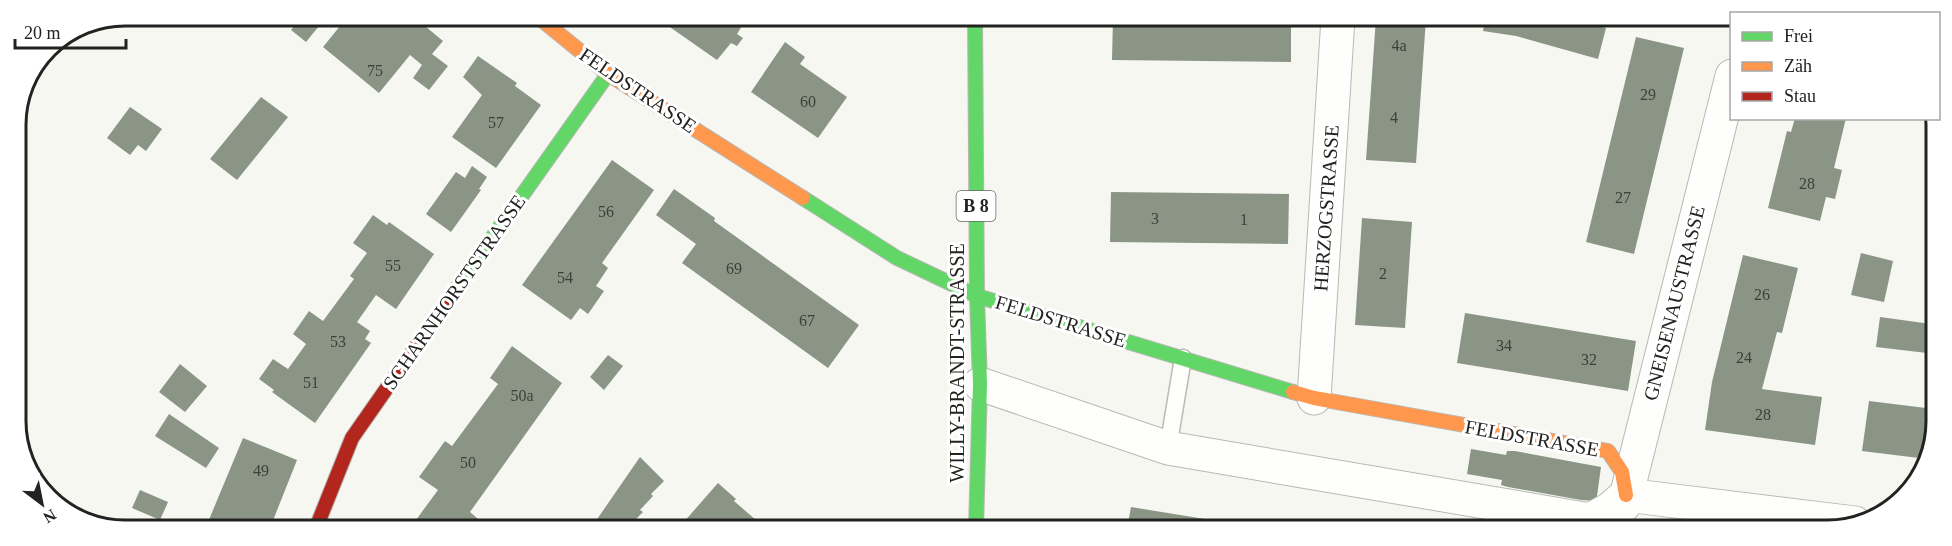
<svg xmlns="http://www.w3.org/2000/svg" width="1952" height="546" font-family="Georgia,serif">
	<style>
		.building { fill: #8a9586 }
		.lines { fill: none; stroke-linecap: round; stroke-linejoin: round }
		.lane-casing { stroke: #b8b8b5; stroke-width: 19 }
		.street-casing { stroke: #b8b8b5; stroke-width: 35 }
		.fast-casing { stroke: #b8b8b5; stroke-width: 16 }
		.slow-casing { stroke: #b8b8b5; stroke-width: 16 }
		.jam-casing { stroke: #b8b8b5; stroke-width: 16 }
		.lane { stroke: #fefefd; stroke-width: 16 }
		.street { stroke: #fefefd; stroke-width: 33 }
		.fast { stroke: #63d668; stroke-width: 14 }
		.slow { stroke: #ff974d; stroke-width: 14 }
		.jam { stroke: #b3261e; stroke-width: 14 }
		.labels { text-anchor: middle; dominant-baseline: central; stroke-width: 6; stroke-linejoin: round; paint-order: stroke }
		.number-label { font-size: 16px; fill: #3c403a }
		.shield { fill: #fff; stroke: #646563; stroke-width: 1.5 }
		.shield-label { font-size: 18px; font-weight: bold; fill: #222320 }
		.street-label { font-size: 20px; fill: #222320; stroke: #fff }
		.rim { fill: none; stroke: #222320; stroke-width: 3 }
	</style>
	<rect width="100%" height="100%" fill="#f7f7f2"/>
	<g class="building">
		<path d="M303,15H328L306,42L291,30Z"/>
		<path d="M349,15L413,16L443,41L432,54L448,66L429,90L413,78L422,65L410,55L379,93L323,47Z"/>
		<path d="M654,16H748L737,34L743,38L737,46L731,43L717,60Z"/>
		<path d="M1113,17H1291V62L1112,60Z"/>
		<path d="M1376,18H1426L1416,163L1366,160Z"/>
		<path d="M1485,18H1570L1606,28L1598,59L1516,36L1483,31Z"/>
		<path d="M1636,37L1684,48L1634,254L1586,242Z"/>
		<path d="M785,42L805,57L800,64L847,97L818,138L751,92Z"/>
		<path d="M478,56L517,83L515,86L541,105L496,168L452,137L482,95L463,77Z"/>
		<path d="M261,97L288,117L237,180L210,159Z"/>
		<path d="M130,107L162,129L146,151L138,145L130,155L107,138Z"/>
		<path d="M1795,118H1846L1834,168L1842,170L1835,199L1826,197L1820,221L1768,208L1787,131L1791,132Z"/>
		<path d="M612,160L654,190L602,263L608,268L596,286L604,291L588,314L580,308L571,320L522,285Z"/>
		<path d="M472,166L487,177L479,189L481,190L451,232L426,214L456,172L465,178Z"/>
		<path d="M674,189L715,218L714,221L859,325L828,368L682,263L696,244L656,215Z"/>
		<path d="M1111,192L1289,194L1288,244L1110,242Z"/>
		<path d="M373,215L387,225L389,222L434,254L396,309L376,295L357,322L370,331L365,339L371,343L315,423L272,392L274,390L259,379L273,359L288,369L306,344L293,334L309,311L323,321L354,279L350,276L367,253L353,243Z"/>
		<path d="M1362,218L1412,222L1405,328L1355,325Z"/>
		<path d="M1861,253L1893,261L1884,302L1851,295Z"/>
		<path d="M1743,255L1798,268L1782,333L1777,332L1762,389L1822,397L1815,445L1705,430L1712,382Z"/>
		<path d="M1465,313L1636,341L1628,391L1457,363Z"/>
		<path d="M1880,317L1931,324L1927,353L1876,347Z"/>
		<path d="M512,346L562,383L470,512L478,519L472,528H402L407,520L413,524L438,490L419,477L445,441L452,446L498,384L490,378Z"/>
		<path d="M608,355L623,366L604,390L590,377Z"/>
		<path d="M180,364L207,386L185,412L159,392Z"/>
		<path d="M1869,401L1934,409L1933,450L1927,459L1862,451Z"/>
		<path d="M169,414L219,448L206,468L155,436Z"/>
		<path d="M243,438L297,460L270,528H221L208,522Z"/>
		<path d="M1471,449L1506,455L1507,451H1515L1601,467L1597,496L1595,501L1581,500L1508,487L1501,485L1502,480L1467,474Z"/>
		<path d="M640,457L664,481L651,494L653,496L640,510L643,512L630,525L631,527L630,528H591Z"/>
		<path d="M718,483L736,499L734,501L764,527L766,525L770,529H689L683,523Z"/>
		<path d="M140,490L168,502L160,520L132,508Z"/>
		<path d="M1131,507L1260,528V530L1127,529Z"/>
	</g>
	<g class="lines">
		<g class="lane-casing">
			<path id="lane" d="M1168,448L1183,358"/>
		</g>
		<g class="street-casing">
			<g id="street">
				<path d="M980,384L1168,448L1590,520L1610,509L1626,495L1855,523"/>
				<path d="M1314,398L1338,18"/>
				<path d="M1624,505L1732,76"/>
			</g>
		</g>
		<g class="fast-casing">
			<g id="fast">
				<path d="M975,17L977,296L980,384L976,529"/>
				<path d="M803,198L897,258L977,296L1293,392"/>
				<path d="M456,289L608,74"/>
			</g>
		</g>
		<g class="slow-casing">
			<g id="slow">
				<path d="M537,16L608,74L803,198"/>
				<path d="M1293,392L1314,398L1608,451L1622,472L1626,495"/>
			</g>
		</g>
		<g class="jam-casing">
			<path id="jam" d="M316,528L352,438L456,289"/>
		</g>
		<use href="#lane" class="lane"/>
		<use href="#street" class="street"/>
		<use href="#fast" class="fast"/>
		<use href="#slow" class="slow"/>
		<use href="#jam" class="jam"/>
	</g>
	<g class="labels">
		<g class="number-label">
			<text x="1399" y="45">4a</text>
			<text x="375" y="70">75</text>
			<text x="1648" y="94">29</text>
			<text x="808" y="101">60</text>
			<text x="1394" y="117">4</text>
			<text x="496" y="122">57</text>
			<text x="1807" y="183">28</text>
			<text x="1623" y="197">27</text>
			<text x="606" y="211">56</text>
			<text x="1155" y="218">3</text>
			<text x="1244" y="219">1</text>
			<text x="393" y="265">55</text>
			<text x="734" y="268">69</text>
			<text x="1383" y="273">2</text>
			<text x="565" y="277">54</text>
			<text x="1762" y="294">26</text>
			<text x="807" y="320">67</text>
			<text x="338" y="341">53</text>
			<text x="1504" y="345">34</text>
			<text x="1744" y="357">24</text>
			<text x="1589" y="359">32</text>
			<text x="311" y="382">51</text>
			<text x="522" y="395">50a</text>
			<text x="1763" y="414">28</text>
			<text x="468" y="462">50</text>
			<text x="261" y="470">49</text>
		</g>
		<rect class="shield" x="956.5" y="191" width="39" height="30" rx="4.5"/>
		<g class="shield-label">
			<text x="976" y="206">B 8</text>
		</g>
		<g class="street-label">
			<text transform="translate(638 90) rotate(34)">FELDSTRASSE</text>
			<text transform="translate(1326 208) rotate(-86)">HERZOGSTRASSE</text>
			<text transform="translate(454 292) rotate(-55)">SCHARNHORSTSTRASSE</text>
			<text transform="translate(1674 303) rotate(-76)">GNEISENAUSTRASSE</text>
			<text transform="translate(1061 321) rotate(17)">FELDSTRASSE</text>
			<text transform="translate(957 363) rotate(-90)">WILLY-BRANDT-STRASSE</text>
			<text transform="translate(1532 438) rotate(10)">FELDSTRASSE</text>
		</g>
	</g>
	<path d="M0 0H1952V546H0ZM125 26H1827A99 99 0 0 1 1926 125V421A99 99 0 0 1 1827 520H125A99 99 0 0 1 26 421V125A99 99 0 0 1 125 26Z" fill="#fff" fill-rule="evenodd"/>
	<path class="rim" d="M125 26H1827A99 99 0 0 1 1926 125V421A99 99 0 0 1 1827 520H125A99 99 0 0 1 26 421V125A99 99 0 0 1 125 26Z"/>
	<rect x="1730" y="12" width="210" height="108" fill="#ffffff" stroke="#a7a7a6" stroke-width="1.5"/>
	<rect x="1742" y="32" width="30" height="9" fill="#63d668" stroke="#a7a7a6" stroke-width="1.5"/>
	<text x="1784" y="42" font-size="18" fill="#222320">Frei</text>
	<rect x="1742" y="62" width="30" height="9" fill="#ff974d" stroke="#a7a7a6" stroke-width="1.5"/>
	<text x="1784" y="72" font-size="18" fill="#222320">Zäh</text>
	<rect x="1742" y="92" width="30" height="9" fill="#b3261e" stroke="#a7a7a6" stroke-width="1.5"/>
	<text x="1784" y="102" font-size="18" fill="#222320">Stau</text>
	<g transform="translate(42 504) rotate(148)" stroke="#ffffff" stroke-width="4.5" paint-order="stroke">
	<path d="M0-4.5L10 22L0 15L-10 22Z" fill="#222320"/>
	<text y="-9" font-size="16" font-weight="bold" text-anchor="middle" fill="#222320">N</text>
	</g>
	<path d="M15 39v9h111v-9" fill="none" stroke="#222320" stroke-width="3"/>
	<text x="24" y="39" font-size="18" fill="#222320" stroke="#ffffff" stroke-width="4.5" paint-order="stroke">20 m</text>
</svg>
